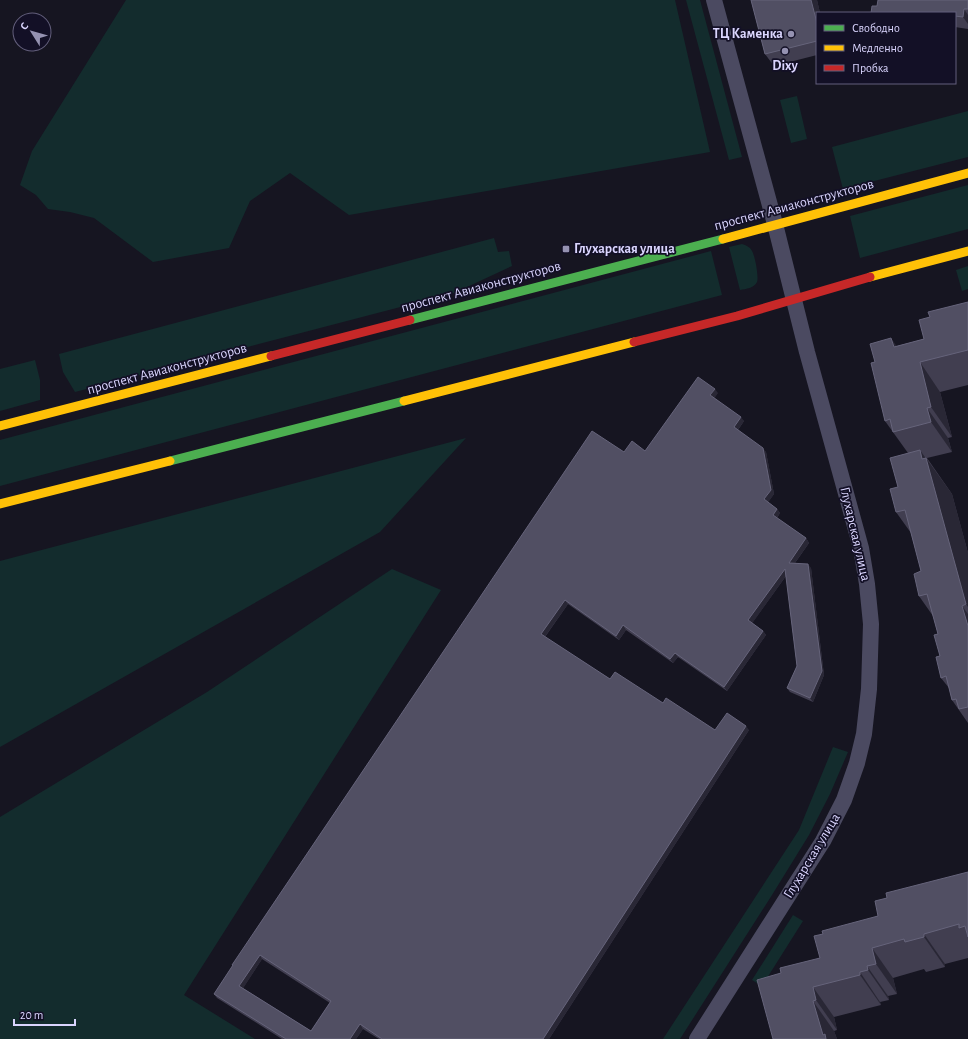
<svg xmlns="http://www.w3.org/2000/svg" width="968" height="1039" font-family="'Alegreya Sans',sans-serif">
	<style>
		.green { fill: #132c2d }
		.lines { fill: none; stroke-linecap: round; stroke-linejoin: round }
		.street { stroke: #4b4a61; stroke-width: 16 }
		.fast { stroke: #4caf50; stroke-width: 9 }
		.slow { stroke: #ffc107; stroke-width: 9 }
		.jam { stroke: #c62828; stroke-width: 9 }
		.wall { fill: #413e50; fill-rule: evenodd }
		.shaded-wall { fill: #292735 }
		.building { fill: #514f63; stroke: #66647b; fill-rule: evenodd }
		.poi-dot { fill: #9592b1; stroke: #131026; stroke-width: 1.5 }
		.labels { text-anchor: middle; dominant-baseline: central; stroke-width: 3.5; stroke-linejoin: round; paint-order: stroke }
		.poi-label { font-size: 14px; font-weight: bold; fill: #dad5fe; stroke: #131026; text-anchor: end }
		.street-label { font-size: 14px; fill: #dad5fe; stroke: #131026 }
	</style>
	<rect width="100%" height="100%" fill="#161521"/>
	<g class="green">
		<path d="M126,0H675L710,152L349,215L290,173L250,201L229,248L153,262L94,218L70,212L48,209L36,195L20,185L32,151Z"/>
		<path d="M686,0H700L742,157L729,160Z"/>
		<path d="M797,96L807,139L791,143L780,100Z"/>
		<path d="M968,111V157L843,189L832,147Z"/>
		<path d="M968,185V229L860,258L850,216Z"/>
		<path d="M494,238L498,252L509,251L512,266L454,293L75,392L63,372L59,354Z"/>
		<path d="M742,244C746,245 750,247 752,251C755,256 759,277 757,282C754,288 746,289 740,290L729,247Z"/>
		<path d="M711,251L722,295L0,486V440Z"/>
		<path d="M968,266V289L962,291L956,270Z"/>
		<path d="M35,360L40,380V400L0,411V369Z"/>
		<path d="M466,438L380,532L0,747V561Z"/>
		<path d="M392,569L441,590L184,995L255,1039H0V817L207,692Z"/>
		<path d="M833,747L848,752L830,794L809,835L772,895L680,1039H663L799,830Z"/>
		<path d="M793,915L803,921L762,986L752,980Z"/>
	</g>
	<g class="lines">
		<path class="street" d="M697,1039L823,841L844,800L857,763L864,734L869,689L871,624L867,584L861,548L807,352L775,224L714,0"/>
		<g class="fast">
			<path d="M410,320L723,239"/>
			<path d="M170,461L404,401"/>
		</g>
		<g class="slow">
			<path d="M723,239L968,173"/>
			<path d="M870,277L968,251"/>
			<path d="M404,401L634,342"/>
			<path d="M0,426L271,356"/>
			<path d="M0,504L170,461"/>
		</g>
		<g class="jam">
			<path d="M634,342L737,316L870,277"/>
			<path d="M271,356L410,320"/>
		</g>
	</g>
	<g class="wall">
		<path d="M751,0H817L820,13H817V55L774,66L765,54Z"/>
		<path d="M968,0V29L955,27V13L877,6Z"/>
		<path d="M968,302V385L940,392L952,437L948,438L952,452L927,458L952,494L968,553V723L952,700L949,688L941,678L938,634L933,616L919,596L921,571L911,533L896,512L898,487L908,453L885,421L875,362L897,346L924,339L930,317Z"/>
		<path d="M718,393L714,398L744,421L738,430L766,452L774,494L768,502L777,509L780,513L777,518L806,538L809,543L795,563L811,568L824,675L813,702L790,692L787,688L797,666L786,576L752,623L763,631L766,635L727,691L678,657L673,663L626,630L619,640L568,604L545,637L610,679L663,703L715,730H749L549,1039H379L363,1029L356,1039H282L217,998L214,994L233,966L232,965L624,452L645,451ZM262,959L330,1003L311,1031L243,988Z"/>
		<path d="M968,872V958L945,964V967L926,972L924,969L893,978L897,994L888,996L889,1000L880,1002L881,1005L834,1017L837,1030L834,1031L837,1039H773L781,973L820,958L823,934L878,916L887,898Z"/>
	</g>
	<g class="shaded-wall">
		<path d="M811,0H817L820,13H817V23Z"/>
		<path d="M964,9L968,15V24L963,17Z"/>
		<path d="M891,338L912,368L894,347Z"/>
		<path d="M920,362L940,392L952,437L931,407Z"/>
		<path d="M715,389L718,393L713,400L710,395Z"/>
		<path d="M927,408L948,438L952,452L931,422Z"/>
		<path d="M741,417L744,421L737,431L734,427Z"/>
		<path d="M763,448L766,452L774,494L767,504L764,499Z"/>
		<path d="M920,450L927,460L926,458L952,494L968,553V607L966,604Z"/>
		<path d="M777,509L780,513L776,519L773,515Z"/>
		<path d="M806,538L809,543L792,567L789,563Z"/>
		<path d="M808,564L811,568L824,675L813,702L810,698Z"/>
		<path d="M785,569L788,573L751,625L748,620Z"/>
		<path d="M565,600L568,604L544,638L541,634Z"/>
		<path d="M962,606L968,614V626Z"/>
		<path d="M623,625L626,630L619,640L616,636Z"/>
		<path d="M763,631L766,635L727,691L724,687Z"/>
		<path d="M675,653L678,657L673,663L670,659Z"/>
		<path d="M746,726L749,730L549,1039H543Z"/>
		<path d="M924,934L945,964V967L924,937Z"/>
		<path d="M872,948L893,978L897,994L876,964Z"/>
		<path d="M260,955L262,959L242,990L239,986Z"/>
		<path d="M867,966L888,996L889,1000L868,970Z"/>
		<path d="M860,972L880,1002L881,1005L860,975Z"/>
		<path d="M813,987L834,1017L837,1030L816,1000Z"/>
		<path d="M813,1001L834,1031L837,1039H826L823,1035Z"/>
		<path d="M360,1024L363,1029L356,1039H350Z"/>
	</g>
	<g class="building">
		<path d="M751,0H811L817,23V41L765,54Z"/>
		<path d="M878,0H968V9H964L963,17L955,16V13H871L872,6H877Z"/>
		<path d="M968,302V350L920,362L931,407L927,408L931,422L893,432L890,419L885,421L871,363L875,362L870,344L891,338L894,347L924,339L919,320L930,317L928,312Z"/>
		<path d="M698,377L715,389L710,395L741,417L734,427L763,448L771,490L764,499L777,509L773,515L806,538L789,563L808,564L822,671L810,698L787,688L797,666L785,569L748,620L763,631L724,687L675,653L670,659L623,625L616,636L565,600L541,634L610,679L615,672L663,703L666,698L715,730L727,713L746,726L543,1039H382L360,1024L350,1039H286L214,994L233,965H232L592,431L624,452L632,441L645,451ZM260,955L331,1001L311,1031L239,986Z"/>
		<path d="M920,450L922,459L926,458L966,604L962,606L968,626V707L959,709L956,699L952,700L946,676L941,678L936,657L940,656L934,635L938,634L927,594L919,596L914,574L921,571L905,510L896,512L890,489L898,487L890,458Z"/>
		<path d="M968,872V937L965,926L959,928V924L924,934V937L905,942L904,939L872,948L876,964L867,966L868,970L860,972V975L813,987L816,1000L813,1001L823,1035L825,1034L826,1039H773L757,980L781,973L780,968L820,958L814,936L823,934L822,931L878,916L875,901L887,898L886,893Z"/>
	</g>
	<g class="poi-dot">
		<circle cx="791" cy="34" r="4"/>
		<circle cx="785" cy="51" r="4"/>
		<rect x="562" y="245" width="8" height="8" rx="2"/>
	</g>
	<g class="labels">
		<g class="poi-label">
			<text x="783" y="34">ТЦ Каменка</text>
			<text x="785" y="66" text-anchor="middle">Dixy</text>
			<text x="574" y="249" text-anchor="start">Глухарская улица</text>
		</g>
		<g class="street-label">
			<text transform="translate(794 205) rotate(-15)">проспект Авиаконструкторов</text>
			<text transform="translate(481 287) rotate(-15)">проспект Авиаконструкторов</text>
			<text transform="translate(167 369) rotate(-15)">проспект Авиаконструкторов</text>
			<text transform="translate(855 534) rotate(77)">Глухарская улица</text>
			<text transform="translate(812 856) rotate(-59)">Глухарская улица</text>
		</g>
	</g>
	<rect x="816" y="12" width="140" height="72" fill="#131026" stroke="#635f7c"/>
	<rect x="824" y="25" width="20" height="6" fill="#4caf50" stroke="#635f7c"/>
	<text x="852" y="32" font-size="12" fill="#dad5fe">Свободно</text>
	<rect x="824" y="45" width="20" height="6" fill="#ffc107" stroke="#635f7c"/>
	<text x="852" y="52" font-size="12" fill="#dad5fe">Медленно</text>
	<rect x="824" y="65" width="20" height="6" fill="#c62828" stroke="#635f7c"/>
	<text x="852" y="72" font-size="12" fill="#dad5fe">Пробка</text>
	<g transform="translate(32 32) rotate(307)"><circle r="19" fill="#131026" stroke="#635f7c"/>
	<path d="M0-3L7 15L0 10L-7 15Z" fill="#9592b1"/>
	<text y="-6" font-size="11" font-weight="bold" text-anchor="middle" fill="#dad5fe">С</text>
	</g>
	<path d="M14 1019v6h61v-6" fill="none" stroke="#dad5fe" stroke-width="2"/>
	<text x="20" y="1019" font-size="12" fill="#dad5fe" stroke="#131026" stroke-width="3" paint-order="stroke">20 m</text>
</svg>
